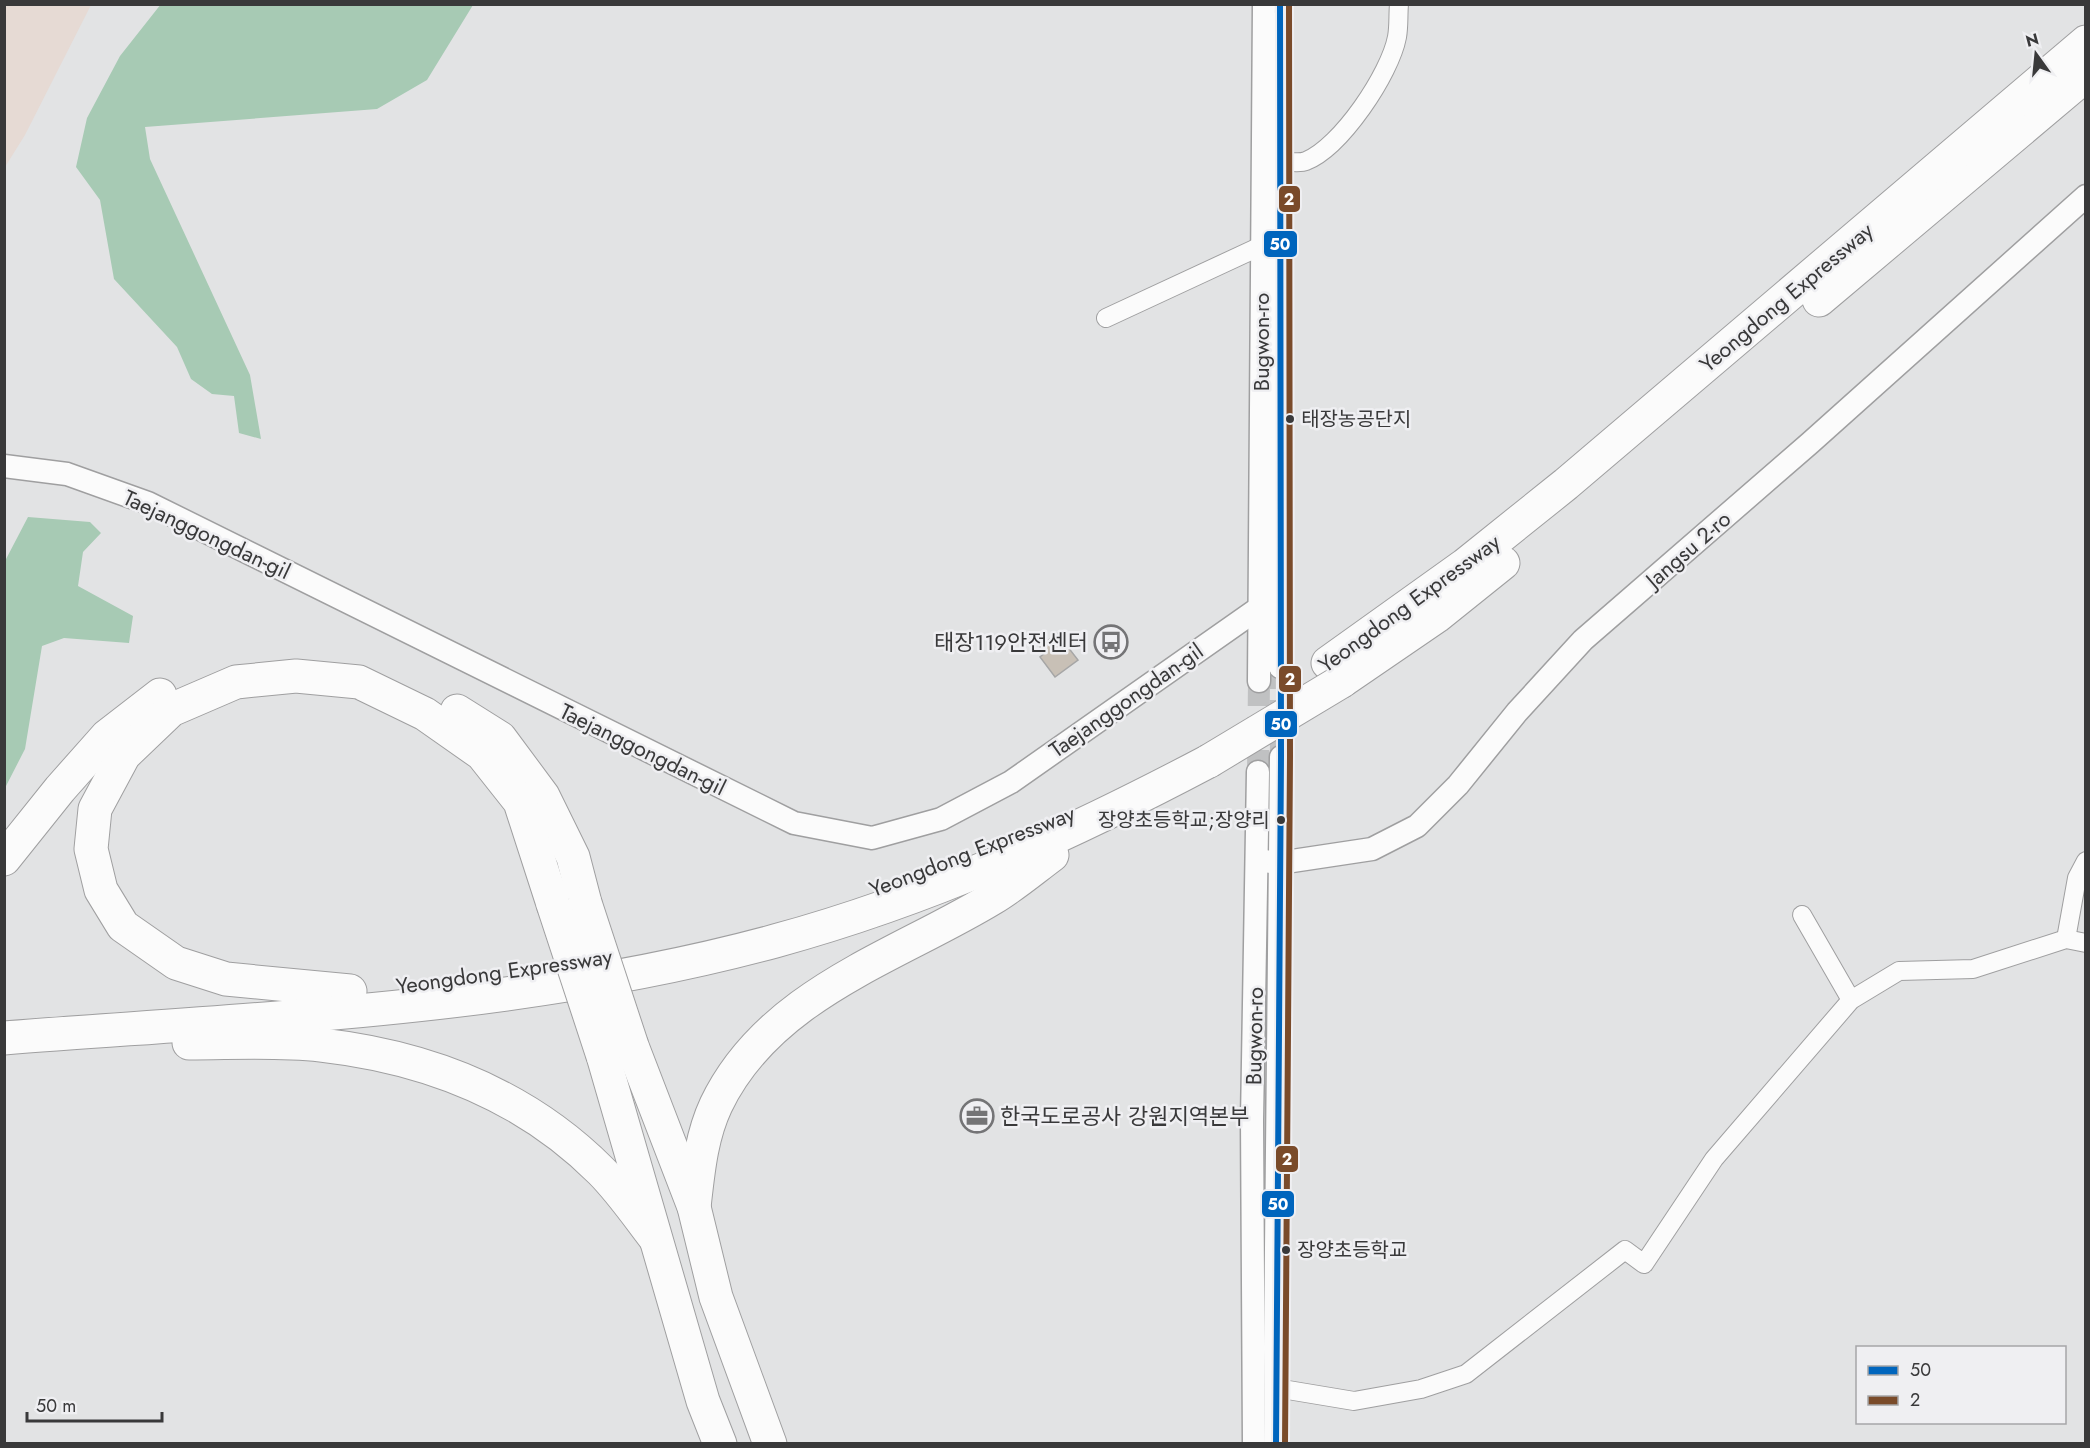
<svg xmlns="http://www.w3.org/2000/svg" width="2090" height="1448" font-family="Jost,'Noto Sans KR',sans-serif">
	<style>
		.industrial { fill: #e6dad4 }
		.forest { fill: #a7cab4 }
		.building { fill: #c8c0b6; stroke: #a6a6a6; stroke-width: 1.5 }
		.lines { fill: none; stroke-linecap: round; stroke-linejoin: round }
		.tertiary-tunnel { stroke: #c0c1c2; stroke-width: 22; stroke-dasharray: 22 11; stroke-linecap: butt }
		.minor-casing { stroke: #9f9fa0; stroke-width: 20 }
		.tertiary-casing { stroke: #9f9fa0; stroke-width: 25 }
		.motorway-casing { stroke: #9f9fa0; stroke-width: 35 }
		.minor { stroke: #fbfbfb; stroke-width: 18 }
		.tertiary { stroke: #fbfbfb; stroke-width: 22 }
		.motorway { stroke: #fbfbfb; stroke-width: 33 }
		.motorway-bridge-casing { stroke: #9f9fa0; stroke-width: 35; stroke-linecap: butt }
		.motorway-bridge { stroke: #fbfbfb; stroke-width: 33 }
		.bus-1-casing { stroke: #efeff2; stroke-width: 10 }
		.bus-2-casing { stroke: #efeff2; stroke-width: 10 }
		.bus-1 { stroke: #0065bd; stroke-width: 6 }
		.bus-2 { stroke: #7a4b2a; stroke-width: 6 }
		.bus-dot { fill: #39393a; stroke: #efeff2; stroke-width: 2 }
		.labels { text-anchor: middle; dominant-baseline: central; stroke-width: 5; stroke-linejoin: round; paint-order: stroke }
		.bus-label { font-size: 20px; fill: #39393a; stroke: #efeff2; text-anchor: start }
		.street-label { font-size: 22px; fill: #39393a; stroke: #efeff2 }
		.poi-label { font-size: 22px; fill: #39393a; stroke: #efeff2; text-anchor: end }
		.line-badge { stroke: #efeff2; stroke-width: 2 }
		.badge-label { font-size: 16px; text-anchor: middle; font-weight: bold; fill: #fff }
	</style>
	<rect width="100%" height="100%" fill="#e2e3e4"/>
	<path class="industrial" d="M5,4L91,5L25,135L5,167Z"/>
	<g class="forest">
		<path d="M161,4L473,5L427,80L377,109L145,127L150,159L250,375L261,439L239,433L234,396L212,394L191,379L177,347L114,279L100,200L76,167L87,118L120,56Z"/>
		<path d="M28,517L90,522L101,533L83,552L78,586L133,616L129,643L64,638L42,646L25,749L5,788V561Z"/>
	</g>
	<path class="building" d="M1057,633L1078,660L1055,677L1040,657L1045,653L1040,647Z"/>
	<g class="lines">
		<g class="tertiary-tunnel">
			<path d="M1280,667L1281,757"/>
			<path d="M1258,772L1259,681"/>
		</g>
		<g class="minor-casing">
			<g id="minor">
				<path d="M1278,161C1286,161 1299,164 1306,161C1341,147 1390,74 1397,37C1399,26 1398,15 1399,4"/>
				<path d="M1106,318L1261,246"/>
				<path d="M1802,915L1851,1000"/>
				<path d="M2066,939L2077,878L2086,861"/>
				<path d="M1276,1388L1354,1401L1421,1389L1466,1374L1625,1250L1644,1264L1714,1159L1851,1000L1899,971L1973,969L2066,939L2086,943"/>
			</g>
		</g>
		<g class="tertiary-casing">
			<g id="tertiary">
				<path d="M1279,23L1280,667"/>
				<path d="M4,466L67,474L148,503L794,823L872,838L941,819L1011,782L1259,608"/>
				<path d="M1259,681L1264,4"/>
				<path d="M1257,860L1279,863L1372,849L1417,826L1458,785L1517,712L1583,640L1810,443L2086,196"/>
				<path d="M1254,1444L1252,1120L1258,772"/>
				<path d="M1276,1444L1275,1348L1281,757"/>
			</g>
		</g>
		<g class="motorway-casing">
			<g id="motorway">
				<path d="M1819,300L2086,75"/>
				<path d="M1328,663L1465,565L1566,484L2086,42"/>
				<path d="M1342,681L1437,616L1503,563"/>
				<path d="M457,711L500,738L543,796L573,857L585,903"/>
				<path d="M4,859L60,789L107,736L160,695"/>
				<path d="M350,991L226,979L176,963L123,926L101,890L91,849L95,809L124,755L171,710L236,682L296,676L359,682L425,714L482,754L520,802L553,904"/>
				<path d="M4,1038C261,1018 526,1009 775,941C929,899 1069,835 1209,761"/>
				<path d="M189,1043C232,1043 277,1040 321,1045C427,1057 524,1094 601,1171C621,1191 638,1216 655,1238"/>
				<path d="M632,1046L694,1207L716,1297L770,1444"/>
				<path d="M603,1056L703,1401L720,1444"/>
				<path d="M694,1207C698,1172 701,1137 716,1105C769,994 896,957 993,898C1013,886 1032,870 1052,855"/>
			</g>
		</g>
		<use href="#minor" class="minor"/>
		<use href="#tertiary" class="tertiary"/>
		<use href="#motorway" class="motorway"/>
		<g class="motorway-bridge-casing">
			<g id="motorway-bridge">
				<path d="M1209,761L1342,681"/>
				<path d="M585,903L632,1046"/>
				<path d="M553,904L603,1056"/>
			</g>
		</g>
		<use href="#motorway-bridge" class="motorway-bridge"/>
		<g class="bus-1-casing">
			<path id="bus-1" d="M1276,1444L1281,757L1280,4"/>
		</g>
		<g class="bus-2-casing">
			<path id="bus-2" d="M1285,1444L1290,757L1289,4"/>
		</g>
		<use href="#bus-1" class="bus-1"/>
		<use href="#bus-2" class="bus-2"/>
	</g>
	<defs>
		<g id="bus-ring" transform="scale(1.725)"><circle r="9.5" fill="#efeff2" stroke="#747476" stroke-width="1.5"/><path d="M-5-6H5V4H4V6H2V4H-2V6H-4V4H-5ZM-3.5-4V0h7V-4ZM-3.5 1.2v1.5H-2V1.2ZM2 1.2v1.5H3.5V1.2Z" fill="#747476"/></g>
		<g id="office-ring" transform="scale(1.725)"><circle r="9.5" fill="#efeff2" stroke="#747476" stroke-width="1.5"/><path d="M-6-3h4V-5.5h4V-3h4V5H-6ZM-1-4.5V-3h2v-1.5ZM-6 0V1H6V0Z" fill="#747476"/></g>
	</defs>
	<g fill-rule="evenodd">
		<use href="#bus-ring" x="1111" y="642"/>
		<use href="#office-ring" x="977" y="1116"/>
	</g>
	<g class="bus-dot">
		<circle cx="1290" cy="419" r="5"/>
		<circle cx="1281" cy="820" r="5"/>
		<circle cx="1286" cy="1250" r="5"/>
	</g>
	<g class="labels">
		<g class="bus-label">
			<text x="1301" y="419">태장농공단지</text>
			<text x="1270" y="820" text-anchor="end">장양초등학교;장양리</text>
			<text x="1297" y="1250">장양초등학교</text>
		</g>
		<g class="street-label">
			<text transform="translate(1786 297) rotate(-40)">Yeongdong Expressway</text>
			<text transform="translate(1261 342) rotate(-90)">Bugwon-ro</text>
			<text transform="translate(207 534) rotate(25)">Taejanggongdan-gil</text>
			<text transform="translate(1688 549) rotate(-41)">Jangsu 2-ro</text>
			<text transform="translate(1409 603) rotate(-36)">Yeongdong Expressway</text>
			<text transform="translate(1126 700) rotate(-35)">Taejanggongdan-gil</text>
			<text transform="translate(643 749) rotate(26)">Taejanggongdan-gil</text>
			<text transform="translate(972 851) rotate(-21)">Yeongdong Expressway</text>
			<text transform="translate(504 971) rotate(-8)">Yeongdong Expressway</text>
			<text transform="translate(1254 1036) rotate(-89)">Bugwon-ro</text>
		</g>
		<g class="poi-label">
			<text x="1088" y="642">태장119안전센터</text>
			<text x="1000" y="1116" text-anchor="start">한국도로공사 강원지역본부</text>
		</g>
	</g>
	<g class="line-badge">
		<rect x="1278" y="185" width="23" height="28" rx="6" fill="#7a4b2a"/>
		<rect x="1263" y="230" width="35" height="28" rx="6" fill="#0065bd"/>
		<rect x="1278" y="665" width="24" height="28" rx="6" fill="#7a4b2a"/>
		<rect x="1264" y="710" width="34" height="28" rx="6" fill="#0065bd"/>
		<rect x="1275" y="1145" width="24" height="28" rx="6" fill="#7a4b2a"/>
		<rect x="1261" y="1190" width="34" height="28" rx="6" fill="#0065bd"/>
	</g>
	<g class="badge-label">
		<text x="1289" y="205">2</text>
		<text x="1280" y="250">50</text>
		<text x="1290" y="685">2</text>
		<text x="1281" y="730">50</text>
		<text x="1287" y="1165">2</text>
		<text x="1278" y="1210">50</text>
	</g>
	<rect width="2090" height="1448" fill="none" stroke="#39393a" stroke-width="12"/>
	<rect x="1856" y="1346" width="210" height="78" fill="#efeff2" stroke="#a6a6a8" stroke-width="1.5"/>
	<rect x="1868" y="1366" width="30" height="9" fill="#0065bd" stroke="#a6a6a8" stroke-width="1.5"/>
	<text x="1910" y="1376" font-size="18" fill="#39393a">50</text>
	<rect x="1868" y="1396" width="30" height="9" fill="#7a4b2a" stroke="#a6a6a8" stroke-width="1.5"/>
	<text x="1910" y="1406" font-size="18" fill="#39393a">2</text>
	<g transform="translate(2036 54) rotate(345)" stroke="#efeff2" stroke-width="4.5" paint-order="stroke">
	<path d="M0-4.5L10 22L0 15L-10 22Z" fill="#39393a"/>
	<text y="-9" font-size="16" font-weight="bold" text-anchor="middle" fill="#39393a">N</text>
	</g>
	<path d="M27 1412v9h135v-9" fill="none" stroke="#39393a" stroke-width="3"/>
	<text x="36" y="1412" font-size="18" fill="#39393a" stroke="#efeff2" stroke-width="4.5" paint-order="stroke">50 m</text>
</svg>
